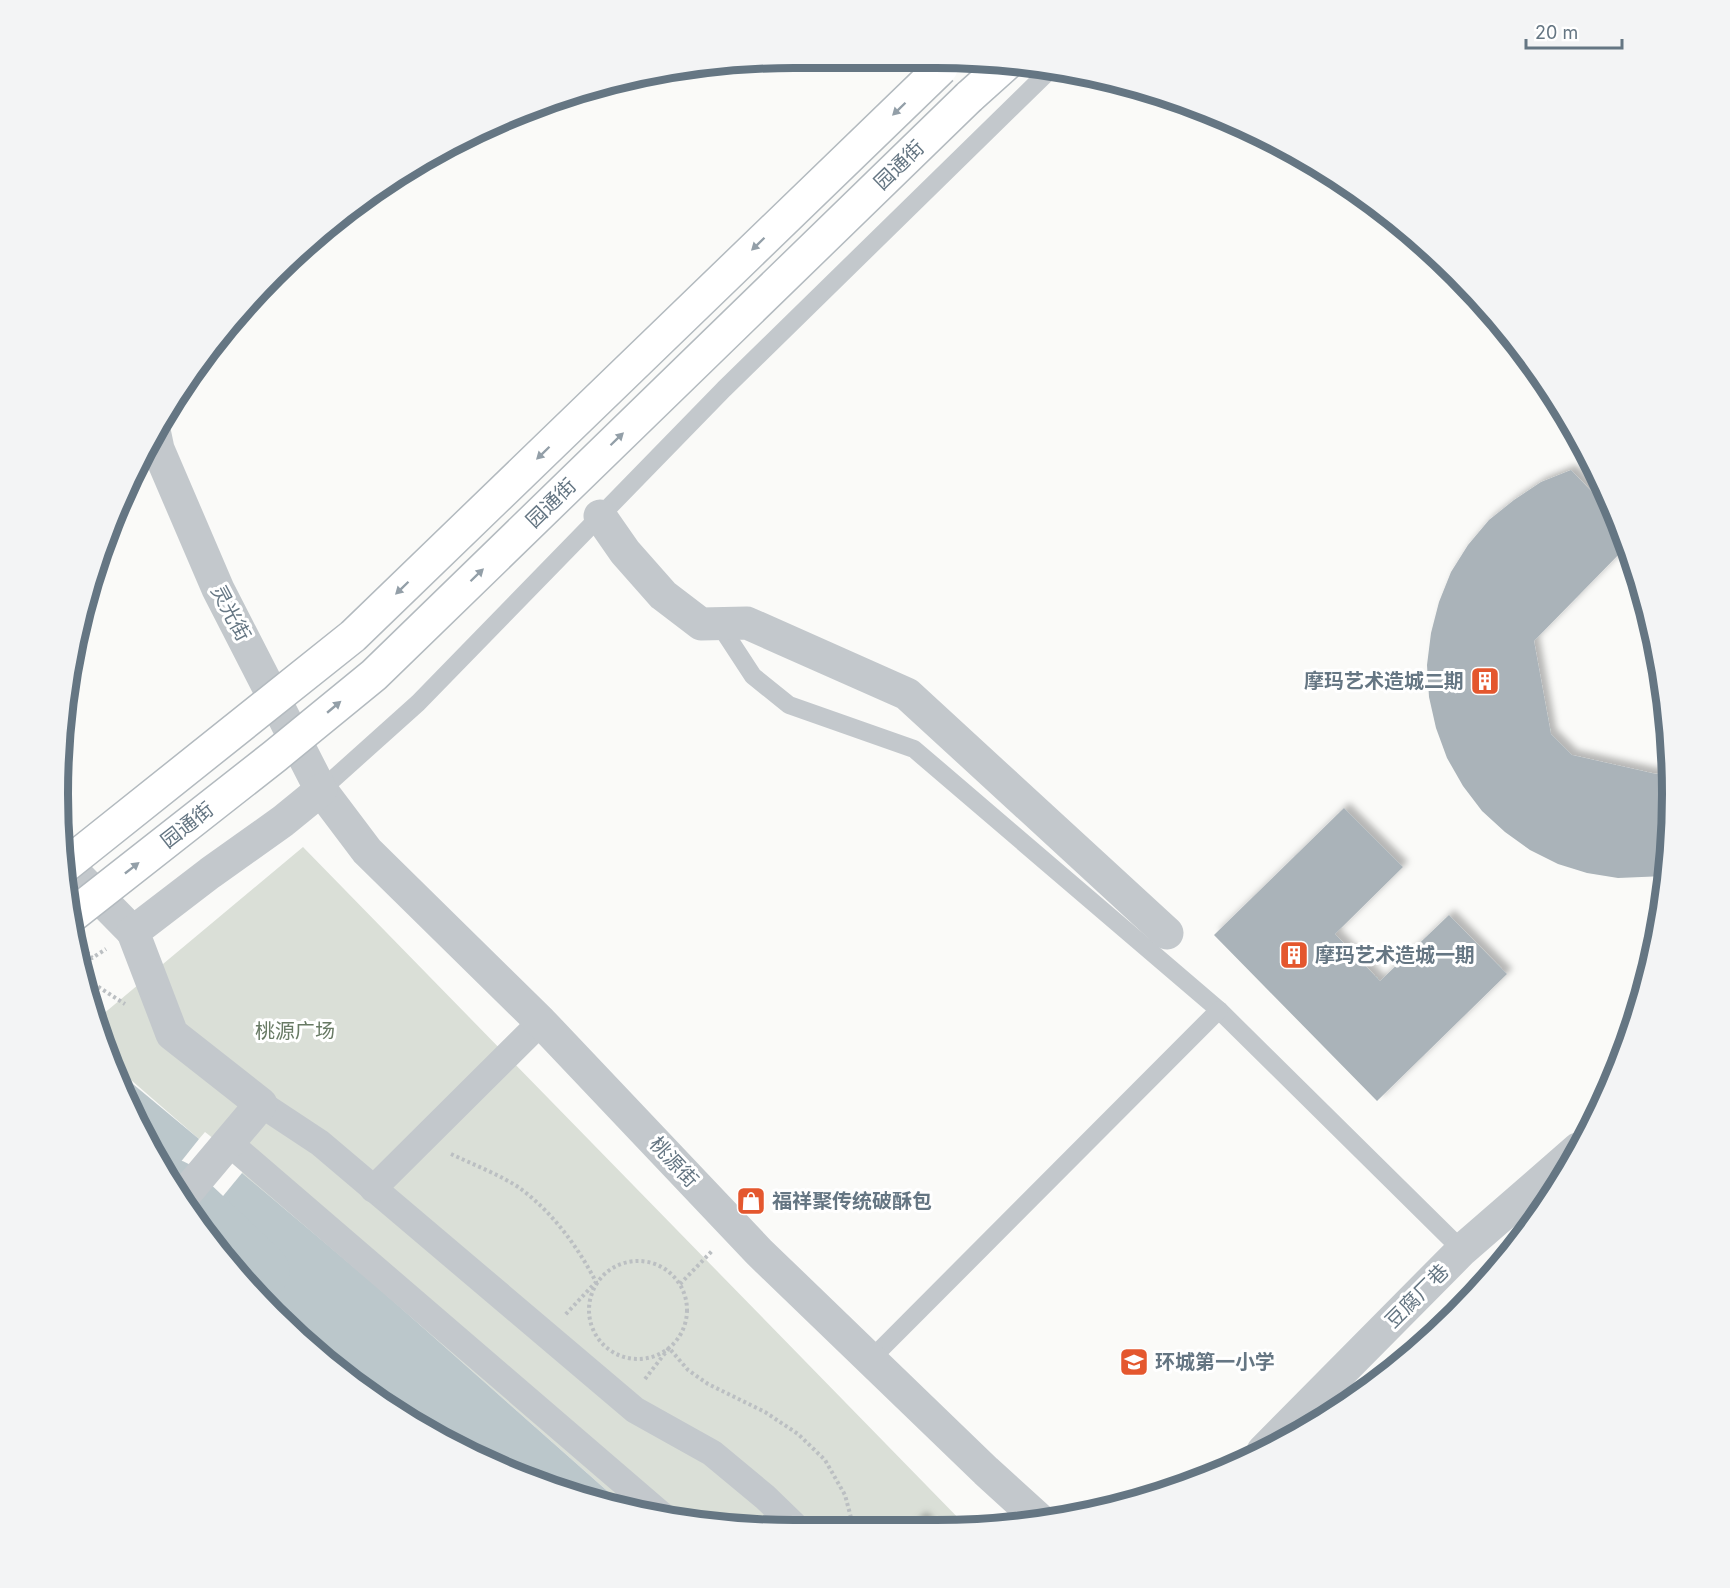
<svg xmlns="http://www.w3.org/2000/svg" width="1730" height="1588" font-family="Inter,'Noto Sans SC',sans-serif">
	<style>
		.green { fill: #dadfd7 }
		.water { fill: #bbc7cb }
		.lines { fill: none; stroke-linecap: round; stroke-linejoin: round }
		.river { stroke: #bbc7cb; stroke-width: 57 }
		.building { fill: #aab3b9; filter: url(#shadow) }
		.secondary-casing { stroke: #b3babf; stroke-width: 36 }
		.path { stroke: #bbbfc2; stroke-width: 4; stroke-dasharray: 3 3; stroke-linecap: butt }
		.service { stroke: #c3c8cc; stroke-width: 18 }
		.pedestrian { stroke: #c3c8cc; stroke-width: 27 }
		.minor { stroke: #c3c8cc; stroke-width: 33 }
		.tertiary { stroke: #c3c8cc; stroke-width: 33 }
		.secondary { stroke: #fff; stroke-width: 33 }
		.secondary-bridge-casing { stroke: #b3babf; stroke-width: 36; stroke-linecap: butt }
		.secondary-bridge { stroke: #fff; stroke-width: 33 }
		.oneway { fill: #939fa8 }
		.labels { text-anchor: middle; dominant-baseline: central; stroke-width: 6; stroke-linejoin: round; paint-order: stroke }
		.street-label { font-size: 20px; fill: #657683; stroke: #fff }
		.poi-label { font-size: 20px; font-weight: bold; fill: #657683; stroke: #fff; text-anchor: start }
		.park-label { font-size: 20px; fill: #687a64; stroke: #fff }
		.rim { fill: none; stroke: #657683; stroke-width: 8 }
	</style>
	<defs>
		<filter id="shadow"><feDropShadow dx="5.5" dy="-5.5" stdDeviation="3" flood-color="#0004"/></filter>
	</defs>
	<rect width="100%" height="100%" fill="#fafaf8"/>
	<path class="green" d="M303,847L968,1528L936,1531L698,1525L607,1503L613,1496L375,1285L242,1173L247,1165L205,1132L199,1139L108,1060L96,1020Z"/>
	<g class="water">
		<path d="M110,1065L199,1139L168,1178L113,1076Z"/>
		<path d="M242,1173L375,1285L613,1496L607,1503L557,1492L426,1432L308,1348L200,1224Z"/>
	</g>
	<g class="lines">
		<path class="river" d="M173,1188L261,1271"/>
	</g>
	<g class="building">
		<path d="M1571,470L1619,520L1627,546L1534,641L1551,734L1572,755L1656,774L1671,770L1673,794L1665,876L1618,878L1587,873L1558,864L1530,850L1505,832L1482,811L1463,786L1447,758L1436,728L1429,697L1427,665L1431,633L1439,602L1451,572L1468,545L1489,520L1514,500L1541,482Z"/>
		<path d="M1344,808L1403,867L1335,934L1380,981L1449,915L1507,974L1377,1101L1214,935Z"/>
		<path d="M921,1517L935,1531L908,1530Z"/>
	</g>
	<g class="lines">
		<g class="secondary-casing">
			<path id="secondary" d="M969,97L1008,62"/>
		</g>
		<g class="path">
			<path d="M83,947L92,958L106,949"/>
			<path d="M83,977L125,1004"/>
			<path d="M451,1154C472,1164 503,1176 521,1189C553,1213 578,1247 596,1282L565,1315"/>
			<circle cx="638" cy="1310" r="49"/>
			<path d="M680,1284L713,1250"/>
			<path d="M645,1379L669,1348L688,1370L708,1384L765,1412L798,1434L825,1460L845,1495L854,1529"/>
		</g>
		<g class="service">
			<path d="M719,624L753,676L789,705L914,749L1219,1010L1462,1250"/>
			<path d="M321,790L418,703L724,389L1052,68"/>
			<path d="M870,1360L1219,1010"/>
		</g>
		<g class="pedestrian">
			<path d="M261,1104L320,1143L635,1410L712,1453L765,1497L796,1527"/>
			<path d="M228,1142L664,1517"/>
			<path d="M373,1189L541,1022"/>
		</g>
		<g class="minor">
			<path d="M154,430L158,449L218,589L321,790L367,851L541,1022L759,1252L986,1471L1041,1521"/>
			<path d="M600,516L625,552L663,595L701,624L747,623L907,694L1167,933"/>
			<path d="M66,864L133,932"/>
			<path d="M180,1200L261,1104L172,1034L133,932L210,873L283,821L321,790"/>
		</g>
		<path class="tertiary" d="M1263,1451L1462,1250L1578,1149"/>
		<use href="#secondary" class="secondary"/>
		<g class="secondary-bridge-casing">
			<g id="secondary-bridge">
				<path d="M66,865L353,636L941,68"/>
				<path d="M70,917L275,756L374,675L969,97"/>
			</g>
		</g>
		<use href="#secondary-bridge" class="secondary-bridge"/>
	</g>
	<defs><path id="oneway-solid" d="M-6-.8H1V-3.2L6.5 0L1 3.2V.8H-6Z" transform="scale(1.5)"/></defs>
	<g class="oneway">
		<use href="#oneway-solid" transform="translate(899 109) rotate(136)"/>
		<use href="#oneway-solid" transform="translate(758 244) rotate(136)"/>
		<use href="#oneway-solid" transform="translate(617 439) rotate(-44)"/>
		<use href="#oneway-solid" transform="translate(543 453) rotate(136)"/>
		<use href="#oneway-solid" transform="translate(477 575) rotate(-44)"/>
		<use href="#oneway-solid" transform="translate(402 588) rotate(136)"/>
		<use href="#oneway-solid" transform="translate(334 707) rotate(-40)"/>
		<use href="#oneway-solid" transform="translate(132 868) rotate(-38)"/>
	</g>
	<defs>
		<g id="building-square" transform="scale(1.5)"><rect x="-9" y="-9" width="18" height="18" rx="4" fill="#e4572e" stroke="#fff"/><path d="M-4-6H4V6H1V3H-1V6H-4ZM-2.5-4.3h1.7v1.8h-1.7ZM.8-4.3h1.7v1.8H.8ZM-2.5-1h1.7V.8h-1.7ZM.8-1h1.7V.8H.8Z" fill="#fff"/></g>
		<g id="shop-square" transform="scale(1.5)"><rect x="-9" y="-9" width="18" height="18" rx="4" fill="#e4572e" stroke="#fff"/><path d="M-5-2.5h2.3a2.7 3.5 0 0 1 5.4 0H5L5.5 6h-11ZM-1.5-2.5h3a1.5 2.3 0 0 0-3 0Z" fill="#fff"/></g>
		<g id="school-square" transform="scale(1.5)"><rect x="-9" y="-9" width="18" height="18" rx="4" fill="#e4572e" stroke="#fff"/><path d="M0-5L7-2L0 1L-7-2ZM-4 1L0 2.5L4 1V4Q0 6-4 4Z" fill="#fff"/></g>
	</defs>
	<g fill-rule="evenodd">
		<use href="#building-square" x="1485" y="681"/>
		<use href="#building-square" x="1294" y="955"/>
		<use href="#shop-square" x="751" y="1201"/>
		<use href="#school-square" x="1134" y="1362"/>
	</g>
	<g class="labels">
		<g class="street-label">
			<text transform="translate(899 165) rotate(-44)">园通街</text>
			<text transform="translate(551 503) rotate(-44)">园通街</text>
			<text transform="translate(231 613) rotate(62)">灵光街</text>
			<text transform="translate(187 825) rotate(-38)">园通街</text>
			<text transform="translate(674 1162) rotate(47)">桃源街</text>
			<text transform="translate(1417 1296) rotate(-45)">豆腐厂巷</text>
		</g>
		<g class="poi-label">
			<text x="1464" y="681" text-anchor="end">摩玛艺术造城二期</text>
			<text x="1315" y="955">摩玛艺术造城一期</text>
			<text x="772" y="1201">福祥聚传统破酥包</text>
			<text x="1155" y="1362">环城第一小学</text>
		</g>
		<g class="park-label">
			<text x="295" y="1031">桃源广场</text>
		</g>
	</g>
	<path d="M0 0H1730V1588H0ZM794 68H936A726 726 0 0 1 1662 794V794A726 726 0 0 1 936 1520H794A726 726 0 0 1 68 794V794A726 726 0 0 1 794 68Z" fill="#f3f4f5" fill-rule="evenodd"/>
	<path class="rim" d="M794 68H936A726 726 0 0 1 1662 794V794A726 726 0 0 1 936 1520H794A726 726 0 0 1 68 794V794A726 726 0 0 1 794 68Z"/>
	<path d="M1526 39v9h96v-9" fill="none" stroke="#657683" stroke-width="3"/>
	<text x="1535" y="39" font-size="18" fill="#657683" stroke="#ffffff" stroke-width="4.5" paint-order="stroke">20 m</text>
</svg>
